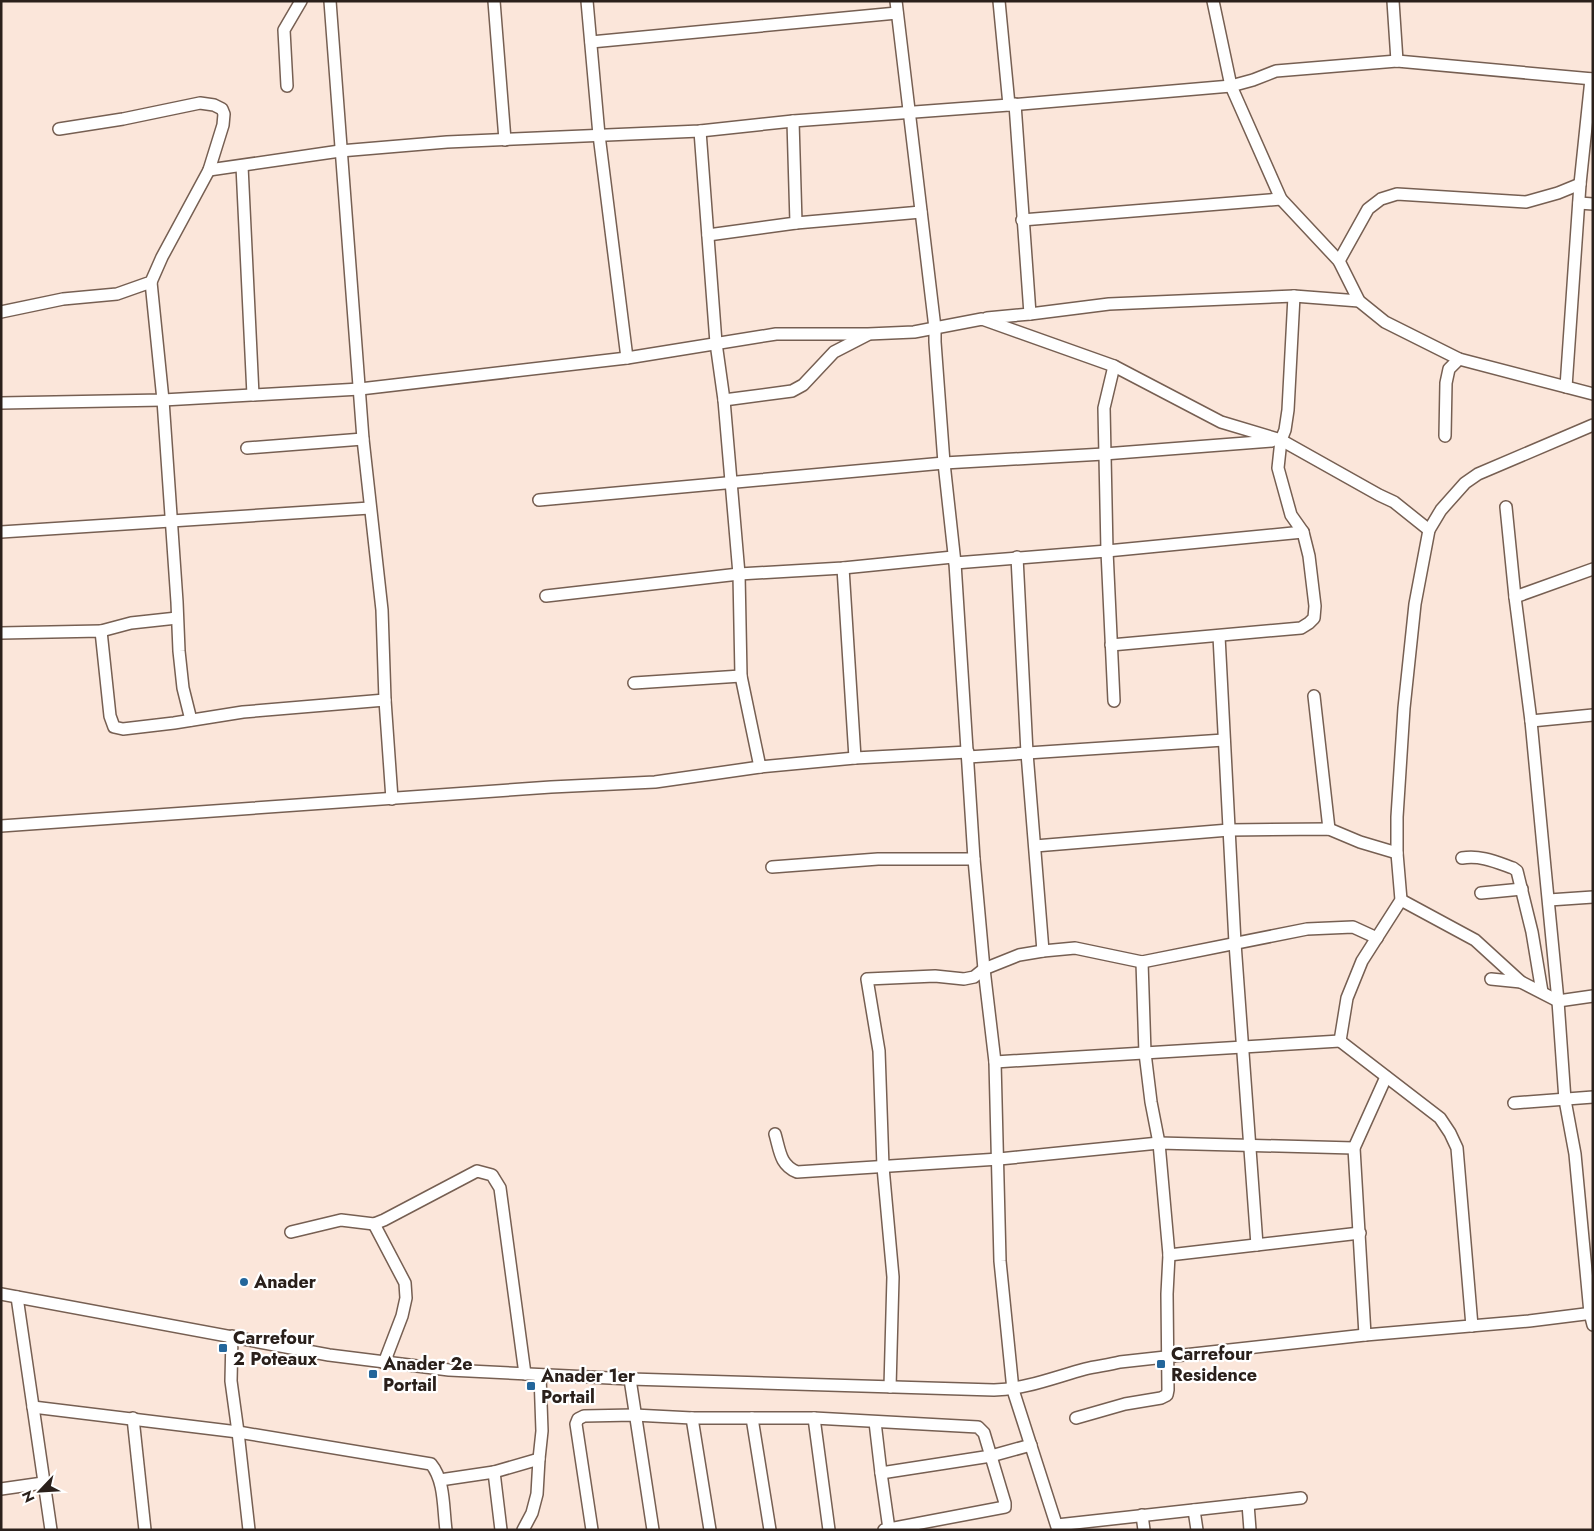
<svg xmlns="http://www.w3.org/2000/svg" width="1594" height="1531" font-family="Jost,sans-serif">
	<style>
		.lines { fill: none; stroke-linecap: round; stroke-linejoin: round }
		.minor-casing { stroke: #765f52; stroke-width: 14 }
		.minor { stroke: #fff; stroke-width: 11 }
		.poi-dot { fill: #23669b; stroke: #fff; stroke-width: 2 }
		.labels { text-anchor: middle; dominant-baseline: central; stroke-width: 4.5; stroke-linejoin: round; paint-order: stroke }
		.poi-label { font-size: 18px; font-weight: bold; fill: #2a201b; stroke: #fff; text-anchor: start }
	</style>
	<rect width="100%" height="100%" fill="#fbe6da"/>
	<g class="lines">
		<g class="minor-casing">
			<g id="minor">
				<path d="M330,1L363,439L382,610L385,700L392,799"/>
				<path d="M494,1L505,140"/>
				<path d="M587,1L599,135L627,358"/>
				<path d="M896,1L935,328V342L944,463L955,563L974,859L984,969L995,1062L1000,1261L1013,1390L1058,1530"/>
				<path d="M999,1L1009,105"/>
				<path d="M1213,1L1231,86L1281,199L1339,261L1359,301L1385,322L1459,359L1593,394"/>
				<path d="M1393,1L1397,61"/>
				<path d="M591,42L897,13"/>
				<path d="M287,86L284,30L301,1"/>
				<path d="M700,131L716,343L724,400L739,574L741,676L760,767"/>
				<path d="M242,166L253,395"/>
				<path d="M209,170L340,151L447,142L700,131L793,121L1009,105L1231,86L1253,80L1276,71L1397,61L1593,79"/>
				<path d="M1579,203L1593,204"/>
				<path d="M1022,220L1281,199"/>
				<path d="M796,223L921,212"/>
				<path d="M708,235L796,223L793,121"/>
				<path d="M1339,261L1368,209L1381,199L1397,194L1526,202L1558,193L1580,184"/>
				<path d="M151,282L163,400L177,602L179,651L183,688L191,720"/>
				<path d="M1,312L63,299L117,294L151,282L162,257L209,170L223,125L224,114L222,109L214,105L200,103L123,119L59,129"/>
				<path d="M1030,314L1109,304L1294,296L1359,301"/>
				<path d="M987,318L1030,314L1015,104"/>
				<path d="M1566,387L1580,184L1591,79"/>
				<path d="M724,400L792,391L803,385L834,352L867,335"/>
				<path d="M1,403L163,400L360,389L627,358L776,334H868L914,332L982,319L1114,366L1221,422L1281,440L1379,495L1394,502L1429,530"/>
				<path d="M1445,436L1446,383L1449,369L1459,359"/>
				<path d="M247,448L363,439"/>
				<path d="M539,500L944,463L1104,454L1272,441"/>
				<path d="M1506,507L1515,597L1531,721L1545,868L1558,1001L1565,1100L1575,1154L1590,1313L1593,1325"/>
				<path d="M1,532L370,508"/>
				<path d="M1017,557L1027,753L1043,951"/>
				<path d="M955,563L1107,551L1303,532"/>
				<path d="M843,568L855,758"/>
				<path d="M546,596L739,574L843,568L953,557"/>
				<path d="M1515,597L1593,569"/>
				<path d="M101,631L131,623L177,618"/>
				<path d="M1,633L101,631L110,716L114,727L123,729L174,723L243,712L385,700"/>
				<path d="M1219,636L1235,943L1257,1245"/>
				<path d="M1111,645L1301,628L1309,623L1314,618L1315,606L1309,556L1303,532L1291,515L1278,468L1281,440L1285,430L1288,410L1294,296"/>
				<path d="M634,683L741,676"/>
				<path d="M1314,696L1329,829"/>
				<path d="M1114,701L1107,551L1104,408L1114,366"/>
				<path d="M1531,721L1593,715"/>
				<path d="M968,757L1224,740"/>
				<path d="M1,826L551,787L655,782L760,767L855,758L968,752"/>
				<path d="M1035,846L1229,830L1329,829L1360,842L1397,853"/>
				<path d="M1462,858C1481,855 1496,862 1513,868L1517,871L1532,932L1542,992"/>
				<path d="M772,867L878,859H974"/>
				<path d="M1481,893L1522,889"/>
				<path d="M1401,900L1475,940L1521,982L1558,1001L1593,996"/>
				<path d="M1549,900L1593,897"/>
				<path d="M1491,979L1521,982"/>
				<path d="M995,1062L1340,1041"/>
				<path d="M1514,1103L1593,1097"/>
				<path d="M775,1134C780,1151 780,1165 797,1172L999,1159L1159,1143L1354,1148"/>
				<path d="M374,1224L405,1283L406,1298L402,1316L384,1363"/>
				<path d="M291,1232L341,1220L374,1224L384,1220L477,1171L492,1175L500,1188L525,1374"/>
				<path d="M1169,1255L1360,1233"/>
				<path d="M1,1294L329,1355L449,1370L630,1379L994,1390C1026,1389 1055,1377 1085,1369C1097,1366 1109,1365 1120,1362L1365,1335L1529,1321L1593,1313"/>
				<path d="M17,1297L51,1530"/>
				<path d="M1472,1326L1457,1148L1450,1133L1440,1118L1340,1041L1347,998L1362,961L1401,900L1397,853V817L1404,708L1415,604L1429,530L1441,510L1465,483L1478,474L1593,425"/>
				<path d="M1365,1335L1354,1148L1386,1077"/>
				<path d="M232,1336L231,1381L238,1432L249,1530"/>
				<path d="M630,1379L653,1530"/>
				<path d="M890,1387L893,1277L883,1167L879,1051L867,979L935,976L964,979L974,977L984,969L1019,955L1043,951L1075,948L1142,962L1307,929L1353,927L1377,938"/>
				<path d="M33,1407L238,1432L431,1464C445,1481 443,1508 446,1530"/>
				<path d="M133,1418L145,1530"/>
				<path d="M692,1418L710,1530"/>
				<path d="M752,1418L770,1530"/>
				<path d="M814,1418L829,1530"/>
				<path d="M1076,1418L1125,1404L1161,1398L1167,1395L1168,1390L1167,1294L1169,1255L1159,1143L1151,1102L1145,1053L1142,962"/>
				<path d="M875,1422L881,1473L889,1529"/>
				<path d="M494,1472L501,1530"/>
				<path d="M881,1473L991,1456L1031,1445"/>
				<path d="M440,1480L494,1472L539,1459"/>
				<path d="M1,1489L43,1483"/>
				<path d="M1248,1504L1250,1530"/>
				<path d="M1194,1510L1197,1530"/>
				<path d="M1142,1515L1144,1530"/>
				<path d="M1057,1525L1301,1498"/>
				<path d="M523,1530L532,1513L537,1494L539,1459L542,1431L540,1375"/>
				<path d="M592,1530L576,1424L578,1419L584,1416L634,1415L692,1418H814L978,1427L984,1433L1005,1503V1507L884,1530"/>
			</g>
		</g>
		<use href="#minor" class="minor"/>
	</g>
	<g class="poi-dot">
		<circle cx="244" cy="1282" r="5"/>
		<rect x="218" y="1343" width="10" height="10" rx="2.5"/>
		<rect x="1156" y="1359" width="10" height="10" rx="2.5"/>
		<rect x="368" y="1369" width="10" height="10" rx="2.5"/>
		<rect x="526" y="1381" width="10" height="10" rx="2.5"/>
	</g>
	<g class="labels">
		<g class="poi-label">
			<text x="254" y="1282">Anader</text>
			<text x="233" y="1338">Carrefour<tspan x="233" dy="21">2 Poteaux</tspan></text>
			<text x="1171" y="1354">Carrefour<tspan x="1171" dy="21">Residence</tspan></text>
			<text x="383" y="1364">Anader 2e<tspan x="383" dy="21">Portail</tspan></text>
			<text x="541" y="1376">Anader 1er<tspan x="541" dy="21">Portail</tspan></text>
		</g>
	</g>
	<rect width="1594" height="1531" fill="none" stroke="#2a201b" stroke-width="5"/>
	<g transform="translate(40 1491) rotate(245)" stroke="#ffffff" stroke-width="4" paint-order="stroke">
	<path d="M0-4L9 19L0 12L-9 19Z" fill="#2a201b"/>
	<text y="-8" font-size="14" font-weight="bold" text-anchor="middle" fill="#2a201b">N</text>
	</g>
</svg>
